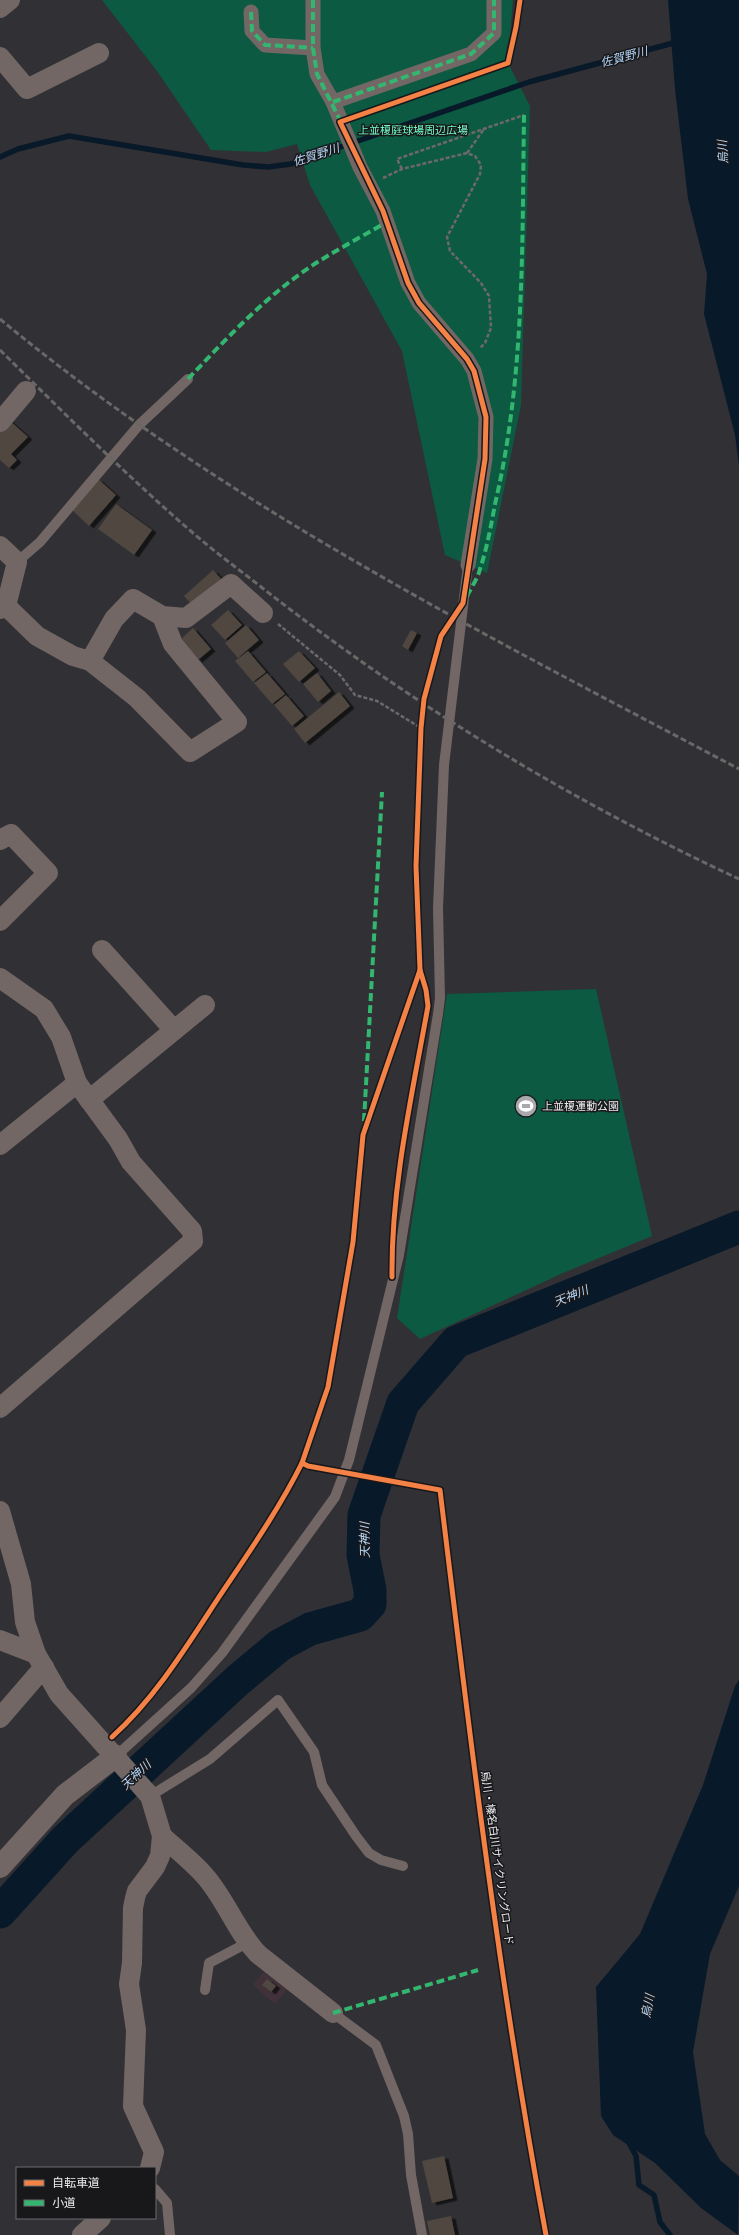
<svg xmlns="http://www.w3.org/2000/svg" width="739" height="2235" font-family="'Work Sans','Noto Sans JP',sans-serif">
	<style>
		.industrial { fill: #41323a }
		.green { fill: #0c5a41 }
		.water { fill: #08192a }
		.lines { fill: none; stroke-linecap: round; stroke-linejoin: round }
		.stream { stroke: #08192a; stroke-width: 5.5 }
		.river { stroke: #08192a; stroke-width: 33 }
		.building { fill: #4f4640; filter: url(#shadow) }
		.path { stroke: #6e6969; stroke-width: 2.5; stroke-dasharray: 4 2; stroke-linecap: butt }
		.service { stroke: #726765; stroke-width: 10 }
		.pedestrian { stroke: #726765; stroke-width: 15 }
		.minor { stroke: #726765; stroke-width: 20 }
		.tertiary { stroke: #726765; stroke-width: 22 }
		.rail { stroke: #6a6767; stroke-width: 3; stroke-dasharray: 6 3; stroke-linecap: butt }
		.quiet { stroke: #33b770; stroke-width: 4; stroke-dasharray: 8 4; stroke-linecap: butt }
		.cycleway-casing { stroke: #18181b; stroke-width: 8 }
		.cycleway { stroke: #f48246; stroke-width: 5 }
		.labels { text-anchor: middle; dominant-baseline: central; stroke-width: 3; stroke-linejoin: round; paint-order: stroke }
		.park-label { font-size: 11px; fill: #73f8c2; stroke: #18181b }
		.poi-label { font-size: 11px; fill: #eaeaed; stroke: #18181b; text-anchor: start }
		.street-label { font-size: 11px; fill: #eaeaed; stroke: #18181b }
		.water-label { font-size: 12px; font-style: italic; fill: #b4d5f5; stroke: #18181b }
	</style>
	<defs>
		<filter id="shadow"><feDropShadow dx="4.5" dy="2.5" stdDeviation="0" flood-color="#0009"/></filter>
	</defs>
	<rect width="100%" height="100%" fill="#313135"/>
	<path class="industrial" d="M267,1968L290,1986L275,2004L253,1985Z"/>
	<g class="green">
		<path d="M102,0H513L510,34L505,57L530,106L521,405L487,573L445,555L402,351L310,185L297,144L266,152L211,150L157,71Z"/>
		<path d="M596,989L652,1236L563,1273L420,1339L397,1318L447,994Z"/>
	</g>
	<g class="water">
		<path d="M668,0H739V466L735,435L704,314L707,274L688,199L675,89Z"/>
		<path d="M739,1680V1886L710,1954L693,2052L705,2134L720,2160L739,2176L738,2235L701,2208L655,2163L613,2135L601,2116L596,1987L640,1934L703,1785L735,1686Z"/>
	</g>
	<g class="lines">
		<g class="stream">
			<path d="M0,157L18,149L69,136L243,165L268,167L291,164L529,82L677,42"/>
			<path d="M628,2141L636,2156L639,2185L654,2195L660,2222L670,2235"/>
		</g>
		<path class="river" d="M0,1912L65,1840L237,1681L280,1645L310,1629L360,1615L370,1604V1590L363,1555L364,1515L403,1403L456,1342L739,1227"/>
	</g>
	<g class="building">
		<path d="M8,419L28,437L11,454L17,460L9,468L0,460V427Z"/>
		<path d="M98,479L116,495L89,526L71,509Z"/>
		<path d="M116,504L152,530L134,555L98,529Z"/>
		<path d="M213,570L224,582L195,608L184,596Z"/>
		<path d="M228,610L242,625L225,640L211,625Z"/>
		<path d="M246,625L259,640L238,658L225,643Z"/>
		<path d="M193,628L211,649L198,660L180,640Z"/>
		<path d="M411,630L417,633L408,650L402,646Z"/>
		<path d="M248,651L266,672L253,682L235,661Z"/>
		<path d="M299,651L315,668L299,682L283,664Z"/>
		<path d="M267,673L285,694L272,704L254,683Z"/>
		<path d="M317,673L331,691L318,702L303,684Z"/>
		<path d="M339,692L350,706L305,743L294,729Z"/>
		<path d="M286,695L304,716L292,726L274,705Z"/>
		<path d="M267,1979L276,1986L271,1992L262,1985Z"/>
		<path d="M444,2156L453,2198L432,2203L422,2161Z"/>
		<path d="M451,2216L455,2235H430L427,2221Z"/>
	</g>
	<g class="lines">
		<g class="path">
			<path d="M467,153L484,129"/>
			<path d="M402,169L397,159L524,115"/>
			<path d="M383,178L402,169L467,153L475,156L481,165L480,174L447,237L450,251L481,283L489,296L491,328L485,343L480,348"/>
			<path d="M278,624L340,675L355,695L377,701L421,728"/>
			<path d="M118,1732L150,1700"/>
		</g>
		<g class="service">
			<path d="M17,562L40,542L139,425L188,379"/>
			<path d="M116,1756L191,1688L222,1653L335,1497L349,1460L399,1255L438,1014L440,998L438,908L444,765L468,565"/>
			<path d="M150,1796L210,1759L278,1700L314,1752L322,1785L356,1836L369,1853L381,1860L403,1866"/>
			<path d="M205,1990L209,1963L247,1943"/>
			<path d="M333,2013L376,2045L404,2116L408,2134L411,2175L422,2235"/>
			<path d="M155,2189L167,2203L170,2235"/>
		</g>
		<g class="pedestrian">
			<path d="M313,0V48L317,74L333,102L360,167L383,211L408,283L419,303L467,359L474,371L486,417L485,459L468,565"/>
			<path d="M251,12L252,31L265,45L313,48"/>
			<path d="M333,102L471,54L494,33V0"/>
		</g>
		<g class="minor">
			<path d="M0,8L10,0"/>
			<path d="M0,57L27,89L99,53"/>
			<path d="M0,422L26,391"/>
			<path d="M0,546L17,562L6,606L0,609"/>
			<path d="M6,606L37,636L73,656L90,661L137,698L190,752L237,722L173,644L162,616"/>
			<path d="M90,661L114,619L133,599L162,616L186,618L231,584L263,613"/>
			<path d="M0,840L11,834L48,873L0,921"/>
			<path d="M102,950L174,1030"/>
			<path d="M0,978L44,1009L61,1037L77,1083L118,1139L131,1162L192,1231L193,1241L0,1408"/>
			<path d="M89,1100L205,1005"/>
			<path d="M0,1145L77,1083"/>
			<path d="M0,1511L21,1584L25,1622L36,1654L59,1694L150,1796L162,1836L160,1856L155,1867L137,1891L135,1898L133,1908L132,1963L129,1984L136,2030L133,2106L154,2152L150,2168"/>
			<path d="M0,1640L36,1654"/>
			<path d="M0,1718L44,1667"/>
			<path d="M162,1836C176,1849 192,1861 205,1876C226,1900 236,1931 258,1954L333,2013"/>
			<path d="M82,2235L101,2218"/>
		</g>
		<path class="tertiary" d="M0,1867L65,1795L116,1756"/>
		<g class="rail">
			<path d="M0,319C223,504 484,634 739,769"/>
			<path d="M0,350C63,412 126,475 193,533C216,553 241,571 265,590C412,705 570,800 739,879"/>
		</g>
		<g class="quiet">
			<path d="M313,0V48L317,74L342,124"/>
			<path d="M251,12L252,31L265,45L313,48"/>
			<path d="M333,102L471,54L494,33V0"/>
			<path d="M188,379C226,339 264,298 310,267C334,251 361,237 387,222"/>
			<path d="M467,596C471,588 478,578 480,569C487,548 491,526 495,504C525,377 522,245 524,115"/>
			<path d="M364,1121L382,792"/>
			<path d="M333,2013L478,1970"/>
		</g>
		<g class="cycleway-casing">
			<g id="cycleway">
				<path d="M520,0L516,27L508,63L340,122L383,211L408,283L419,303L467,359L474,371L486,417L485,459L463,603L441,636L424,699L421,728L416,866L420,970L363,1135L353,1242L328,1387L302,1463L308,1466L440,1490C470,1739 500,1988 546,2235"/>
				<path d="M392,1277C391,1186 412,1095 428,1006L426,990L420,970"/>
				<path d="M112,1737C155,1698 185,1649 217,1600C247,1555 278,1511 302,1463"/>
			</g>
		</g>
		<use href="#cycleway" class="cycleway"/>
	</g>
	<defs>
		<g id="stadium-disc" transform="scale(1.15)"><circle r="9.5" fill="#a9a9ad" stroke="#18181b"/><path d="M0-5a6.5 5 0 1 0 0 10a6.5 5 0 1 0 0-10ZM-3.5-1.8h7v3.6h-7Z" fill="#fff"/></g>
	</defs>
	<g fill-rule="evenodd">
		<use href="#stadium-disc" x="526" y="1106"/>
	</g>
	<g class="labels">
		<g class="park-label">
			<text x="413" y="130">上並榎庭球場周辺広場</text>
		</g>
		<g class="poi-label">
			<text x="542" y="1106">上並榎運動公園</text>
		</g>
		<g class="street-label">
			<text transform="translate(497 1858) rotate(82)">烏川・榛名白川サイクリングロード</text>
		</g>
		<g class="water-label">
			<text transform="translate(624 57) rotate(-15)">佐賀野川</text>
			<text transform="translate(723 152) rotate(-94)">烏川</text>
			<text transform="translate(316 155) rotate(-18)">佐賀野川</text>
			<text transform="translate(571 1296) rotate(-22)">天神川</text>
			<text transform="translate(365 1540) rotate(-91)">天神川</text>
			<text transform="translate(136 1775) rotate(-43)">天神川</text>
			<text transform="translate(648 2006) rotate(-80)">烏川</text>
		</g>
	</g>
	<rect x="16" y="2167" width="140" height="52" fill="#18181b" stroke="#6c6c6f"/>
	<rect x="24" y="2180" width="20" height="6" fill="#f48246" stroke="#6c6c6f"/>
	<text x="52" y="2187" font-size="12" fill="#eaeaed">自転車道</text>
	<rect x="24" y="2200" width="20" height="6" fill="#33b770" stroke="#6c6c6f"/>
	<text x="52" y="2207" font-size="12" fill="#eaeaed">小道</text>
</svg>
